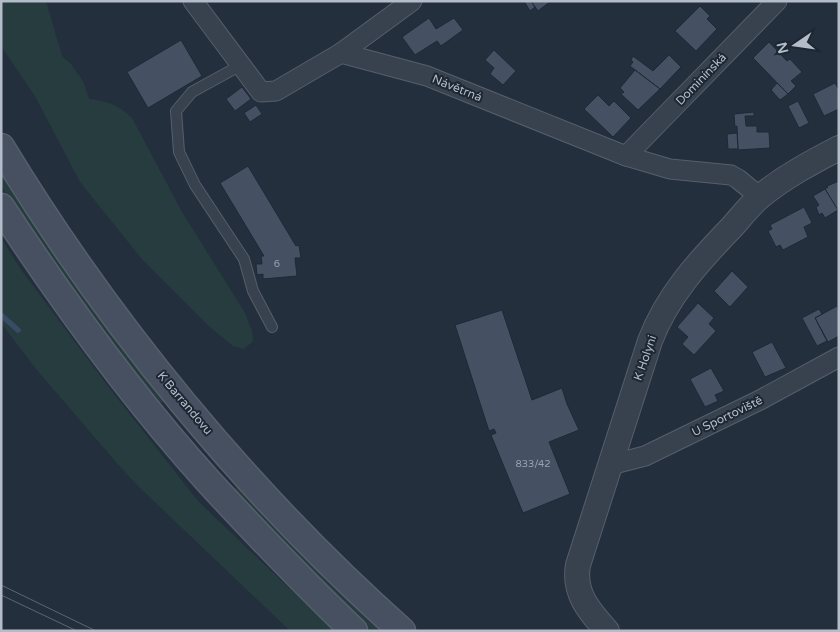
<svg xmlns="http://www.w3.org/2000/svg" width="840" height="632" font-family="'Varela Round',sans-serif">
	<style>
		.green { fill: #263c3f }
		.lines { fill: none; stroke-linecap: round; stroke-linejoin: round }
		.stream { stroke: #394c67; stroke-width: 5.5 }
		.building { fill: #455162; stroke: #1f2835 }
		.service-casing { stroke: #565f6c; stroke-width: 12 }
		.minor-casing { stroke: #565f6c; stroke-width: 21 }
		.tertiary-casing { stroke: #565f6c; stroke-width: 26 }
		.secondary-casing { stroke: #565f6c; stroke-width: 29 }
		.service { stroke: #38414e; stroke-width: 10 }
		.minor { stroke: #38414e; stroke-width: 19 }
		.tertiary { stroke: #38414e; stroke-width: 24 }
		.secondary { stroke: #465061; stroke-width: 26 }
		.tram { stroke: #5a6575; stroke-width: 1 }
		.labels { text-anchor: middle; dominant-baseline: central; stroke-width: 4; stroke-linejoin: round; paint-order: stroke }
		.number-label { font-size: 10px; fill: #98a1af }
		.street-label { font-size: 12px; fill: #b4bcc9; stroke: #1d2633 }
	</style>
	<rect width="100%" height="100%" fill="#242f3e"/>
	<g class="green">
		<path d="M1,1H46L62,56L71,64L84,83L89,99C110,102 117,104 132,118L182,212L245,313L252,331L253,341L244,349L233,346L211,328L141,258L80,182L35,96L1,46Z"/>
		<path d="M1,169L164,398L162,403L157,402L85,310L1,186Z"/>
		<path d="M1,238L22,271L111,390L198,501L334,631H291L286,627L138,486L115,461L36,369L1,323Z"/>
		<path d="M238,486H239L384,631H371L351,612L234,493V489Z"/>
	</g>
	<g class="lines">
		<path class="stream" d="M1,315L18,330"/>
	</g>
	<g class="building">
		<path d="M524,1H531L535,7L530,11Z"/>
		<path d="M531,1H551L538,11Z"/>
		<path d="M700,6L710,16L707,19L717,29L696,51L675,31Z"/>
		<path d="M429,18L436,29L454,18L463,30L441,46L437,41L415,55L402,37Z"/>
		<path d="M181,40L202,76L148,108L127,72Z"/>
		<path d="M769,42L787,61L790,59L802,72L791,81L796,86L788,94L753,58Z"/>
		<path d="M494,50L516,71L503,85L490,74L494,68L485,60Z"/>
		<path d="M669,55L681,67L660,89L630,66L633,62L631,60L633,56L653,71Z"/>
		<path d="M635,70L660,89L638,110L621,94L624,92L620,88Z"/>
		<path d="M777,83L788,94L780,100L771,90Z"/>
		<path d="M835,83L839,90V109L824,116L813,94Z"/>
		<path d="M242,87L251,99L235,111L226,99Z"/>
		<path d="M598,95L609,106L614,101L631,118L613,137L584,109Z"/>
		<path d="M798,101L809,123L799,128L788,106Z"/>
		<path d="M256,105L262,114L250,122L244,113Z"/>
		<path d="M754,112V116H745L746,126H757V132H769L770,148L738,150L737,126L735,127L734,114Z"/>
		<path d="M737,133L738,149H728L727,134Z"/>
		<path d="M248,166L296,246L299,245L301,258H295L297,276L263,279V274L257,275L256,264H262L261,256H264L220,183Z"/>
		<path d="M839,181V213L825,189L828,187L827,186Z"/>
		<path d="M825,189L838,210L825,218L822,213L819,215L816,207L819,205L813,196Z"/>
		<path d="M804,207L812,223L804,227L808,237L783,250L780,245L776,247L768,231L772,229L770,225Z"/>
		<path d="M732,271L748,287L730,307L714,291Z"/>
		<path d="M698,303L714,318L709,324L716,331L694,355L682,344L688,337L677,327Z"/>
		<path d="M837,306L839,310V336L828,342L815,318Z"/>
		<path d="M819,309L822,314L815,318L827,341L817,346L802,318Z"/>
		<path d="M502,310L532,400L562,388L567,404L579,430L549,442L570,494L523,513L491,435L496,433L494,429L489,431L455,325Z"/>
		<path d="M772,342L786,368L765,377L752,352Z"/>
		<path d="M711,368L724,391L715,395L718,401L705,407L690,379Z"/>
	</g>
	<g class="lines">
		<g class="service-casing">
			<path id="service" d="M241,65L192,92L176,111L179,152L195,185L244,259L253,291L272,327"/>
		</g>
		<g class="minor-casing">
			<g id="minor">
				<path d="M193,1L261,92L276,91L341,53L427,76L626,156L670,169L731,175L738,179L760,197"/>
				<path d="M341,53L412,1"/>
				<path d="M626,156L777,1"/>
				<path d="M610,465L645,456L760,400L839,357"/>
			</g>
		</g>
		<g class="tertiary-casing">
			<path id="tertiary" d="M607,631C589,611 573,593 578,565L650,341C667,296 699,261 732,227C741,217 750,205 761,196C784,177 812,162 839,148"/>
		</g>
		<g class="secondary-casing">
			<g id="secondary">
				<path d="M1,147C109,325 247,493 402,631"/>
				<path d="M1,207C64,303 132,397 209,482C256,533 304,583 354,631"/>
			</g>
		</g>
		<use href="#service" class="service"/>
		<use href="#minor" class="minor"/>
		<use href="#tertiary" class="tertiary"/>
		<use href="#secondary" class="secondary"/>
		<g class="tram">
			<path d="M1,585L96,631"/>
			<path d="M1,595L77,631"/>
		</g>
	</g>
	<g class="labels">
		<g class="number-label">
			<text x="277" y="264">6</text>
			<text x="533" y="464">833/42</text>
		</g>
		<g class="street-label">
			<text transform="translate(701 79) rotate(-46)">Dominínská</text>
			<text transform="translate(457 88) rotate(22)">Návětrná</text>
			<text transform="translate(645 358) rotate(-71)">K Holyni</text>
			<text transform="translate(185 403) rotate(50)">K Barrandovu</text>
			<text transform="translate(727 416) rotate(-26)">U Sportoviště</text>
		</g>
	</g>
	<rect width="840" height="632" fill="none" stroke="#b4bcc9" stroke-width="5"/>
	<g transform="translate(795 45) rotate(257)" stroke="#1d2633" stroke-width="4" paint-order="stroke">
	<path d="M0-4L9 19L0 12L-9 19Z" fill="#b4bcc9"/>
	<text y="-8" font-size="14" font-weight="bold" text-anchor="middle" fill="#b4bcc9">N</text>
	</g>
</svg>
